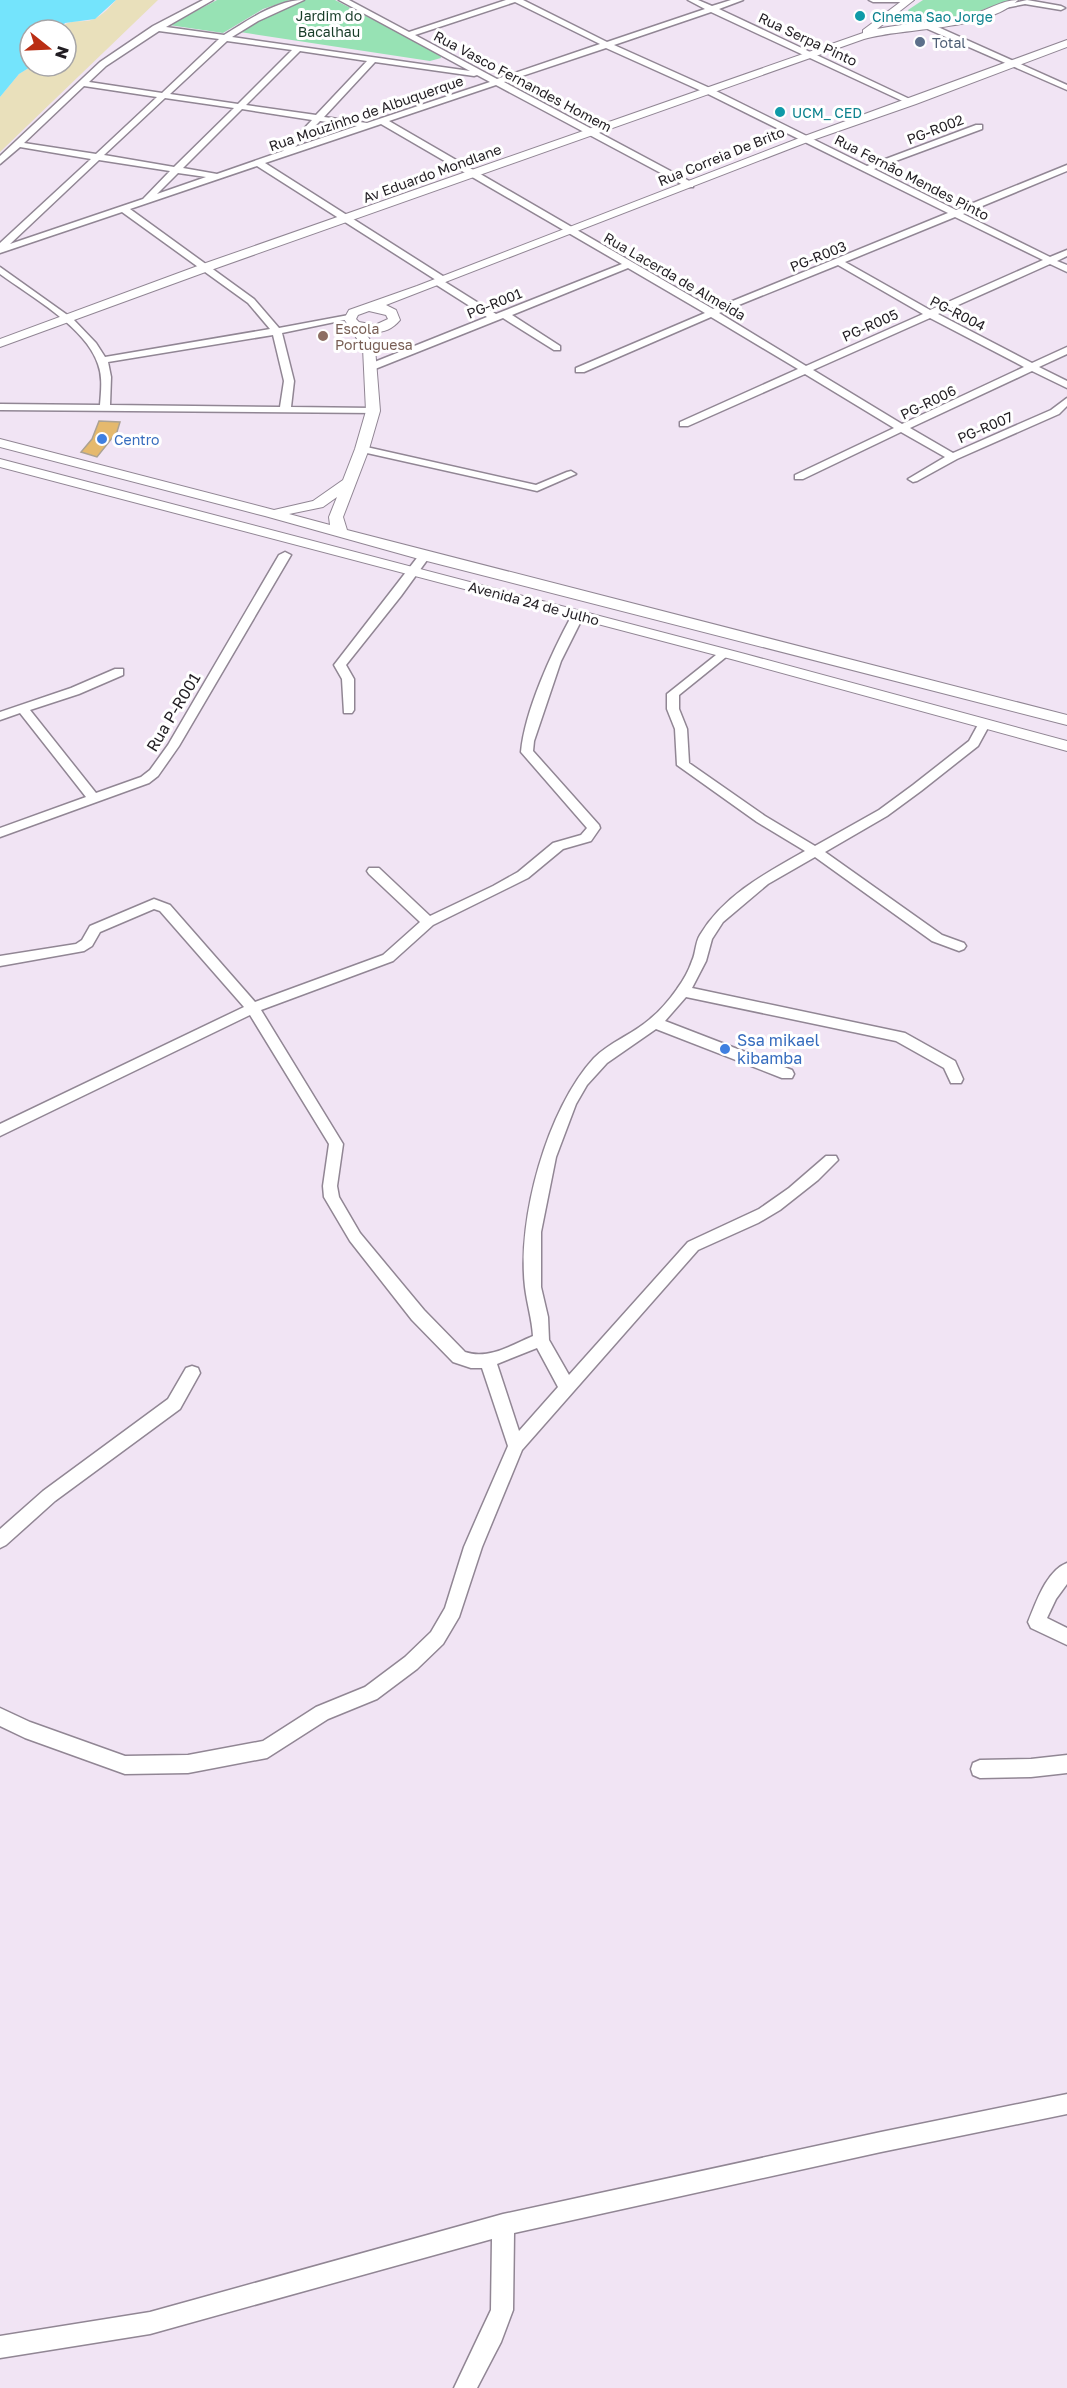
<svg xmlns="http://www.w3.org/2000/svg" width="1067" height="2388" font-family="'Golos Text',sans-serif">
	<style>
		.green { fill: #97e2b4 }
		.sand { fill: #e9e0bb }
		.water { fill: #74e4fc }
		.building { fill: #e5b96d; stroke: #aca293; stroke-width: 1.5 }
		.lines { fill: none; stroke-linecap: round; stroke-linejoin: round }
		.minor-casing { stroke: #918694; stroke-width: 3 }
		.tertiary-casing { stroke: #918694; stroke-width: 2 }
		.minor { fill: #fff; fill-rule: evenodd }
		.tertiary { fill: #fff; fill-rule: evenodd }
		.culture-dot { fill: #0f9aa8; stroke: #fff; stroke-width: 2 }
		.service-dot { fill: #5c6f8a; stroke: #fff; stroke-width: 2 }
		.education-dot { fill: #8d6e63; stroke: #fff; stroke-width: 2 }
		.shop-dot { fill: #3f7fe0; stroke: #fff; stroke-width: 2 }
		.labels { text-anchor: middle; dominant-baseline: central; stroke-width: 6; stroke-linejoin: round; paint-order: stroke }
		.far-park-label { font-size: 14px; fill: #183c28; stroke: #fff }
		.far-culture-label { font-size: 14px; fill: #0d838f; stroke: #fff; text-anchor: start }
		.far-street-label { font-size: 14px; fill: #211d22; stroke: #fff }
		.far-service-label { font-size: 14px; fill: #4e5e75; stroke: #fff; text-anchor: start }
		.far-education-label { font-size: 14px; fill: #785e54; stroke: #fff; text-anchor: start }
		.far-shop-label { font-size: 14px; fill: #366cbe; stroke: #fff; text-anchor: start }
		.street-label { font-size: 16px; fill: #211d22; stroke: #fff }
		.shop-label { font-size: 16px; fill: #366cbe; stroke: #fff; text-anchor: start }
	</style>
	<rect width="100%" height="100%" fill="#f1e4f4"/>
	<g class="green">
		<path d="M217,0H290L263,9L223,33L169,25Z"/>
		<path d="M301,0H335L440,54L441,58L430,61L240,32L239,29L273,10Z"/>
		<path d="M923,0H1010L960,18L932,22L909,12L908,10Z"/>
	</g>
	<path class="sand" d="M116,0H158L0,152V97L19,74L32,66H66V30H59C68,17 82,24 94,19C103,15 110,7 116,0Z"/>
	<path class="water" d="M0,0H116L95,19L65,23L59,30H30V66H32L19,74L0,97Z"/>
	<path class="building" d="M99,421L120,422L117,432L97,457L81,452L92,439Z"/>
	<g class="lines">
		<g class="minor-casing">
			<g id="minor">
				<path d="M203,0H213L166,27L224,35C247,21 276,0 304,0L258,21L232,37L470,71L339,0H349L409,32L506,0H523L607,42L705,9L688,0H698L712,6L731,0H743L719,9L916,102L909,104L711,12L614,45L712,89L867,166L976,125H982V129L874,169L956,210L1067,165V171L963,214L1050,257L1067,250V256L1057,261L1067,265V272L1050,264L938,314L1032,363L1067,347V354L1039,367L1067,381V388L1032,371L910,428L953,453L1051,410L1067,398V406L1059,414L957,459L917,481L913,482L908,479L945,457L901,432L803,479H795V475L894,428L805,374L688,426H680V422L798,369L711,317L584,372H576V368L705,313L628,268L512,315L560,346V350H554L503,318L375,369H367V365L487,317L435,284L433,282L436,280L257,166L130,209L254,299L279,328L354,314V318L282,333L294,381L291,407L373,408L377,409V413L0,410V404L100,405C101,391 103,377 98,364C86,327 30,296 0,274V267L73,319L96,343L105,357L270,329L248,303L122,212L0,253V243L91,159L20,147L0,164V156L100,62L153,26ZM515,2L600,44L497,79L415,35ZM159,31L219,39L162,93L89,82L106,66ZM227,41L292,50L238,104L170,94ZM606,48L706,93L948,213L713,309L389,121L496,85L687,187H693V183L504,82ZM300,51L367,61L316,115L246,105ZM375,62L474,76L477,75L490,82L367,123L324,117ZM84,86L157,97L96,154L24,143ZM165,98L234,108L174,167L104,155ZM242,109L312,120L283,151L217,174L183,168ZM320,121L357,126L295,147ZM381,124L622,264L496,314L445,282L448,280L446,278L265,163ZM99,160L170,171L143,199L10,244ZM178,173L206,177L157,194ZM955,217L1043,260L930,310L845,262ZM838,265L923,314L806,366L719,313ZM930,318L1024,367L902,424L813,370ZM273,335L284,381L280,407L110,405L111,377L108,362Z"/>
				<path d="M869,0H913L909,2H873Z"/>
				<path d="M1027,0L1061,6L1065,8L1061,10L1025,4L1005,8L1001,6Z"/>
				<path d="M923,23H929L1067,85V90L923,27Z"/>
				<path d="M362,446L536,485L567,472L571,471L576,474L537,491L358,451V447Z"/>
				<path d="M285,552L291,555L179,746L158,776L149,783L0,837V828L86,797L20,713L0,720V712L71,688L115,669H123V675L79,694L30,710L96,793L141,777L150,770L168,745L279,555Z"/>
				<path d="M424,553L430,556L401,596L346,665L354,679V710L352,713H344L342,679L334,665L420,554Z"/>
				<path d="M578,612L584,615L561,661L534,741L533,751L599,825L600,828L591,841L563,849L528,878L433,925L393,961L261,1010L343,1144L337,1186L339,1197L360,1233L424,1310L465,1352C488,1360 512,1345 533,1336C532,1319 527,1304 525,1287C517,1219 547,1109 594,1058C610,1042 633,1034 650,1019C660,1011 670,999 677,989C683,981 689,970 692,961C696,953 695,943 700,935C724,895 766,873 805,851L757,822L677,765L675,729L667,709V694L721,651H729L731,653L679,695V709L687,729L689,763L765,816L815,846L879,810L913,785L969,741L980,721L984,720L990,724L978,746L921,791L887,816L825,852L942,935L964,943L966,946L964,949L959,951L932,941L815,857L768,884L723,922L712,939L706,961L692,988L905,1033L955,1061L963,1079L961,1083H951L944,1068L896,1041L686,997L665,1021L792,1070L794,1074L792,1078H782L656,1029L607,1063L587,1085L576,1104L556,1157L541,1232V1287L548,1317L549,1340L569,1375L688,1242L759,1209L789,1188L826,1156H836L838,1160L818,1180L780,1210L758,1223L698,1250L522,1450L482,1547L459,1617L443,1644L417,1669L377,1699L328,1719L267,1758L188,1773L125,1774L25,1738L0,1726V1708L30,1722L125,1756L188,1755L263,1741L316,1707L365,1687L405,1657L431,1632L445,1608L464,1547L508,1446L482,1368H471L453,1362L412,1320L350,1241L324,1197L323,1186L329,1144L250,1015L0,1136V1124L244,1007L160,911L154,909L100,932L92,946L84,951L0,966V956L76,944L82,940L90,926L154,899L170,905L255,1002L383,955L420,922L369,874L367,871L369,868H379L430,916L493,886L518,872L553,843L581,835L587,828L521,752C525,710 552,652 572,615ZM537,1348L558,1387L519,1431L497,1364Z"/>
				<path d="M192,1366L198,1368L200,1373L180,1409L55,1501L6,1545L0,1548V1529L43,1491L168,1399L186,1368Z"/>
				<path d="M1067,1563V1584L1056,1599L1047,1618L1067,1628V1645L1031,1628L1028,1622C1036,1603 1046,1571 1067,1563Z"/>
				<path d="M1067,1755V1773L1031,1777L980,1778L973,1775L971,1769L973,1763L980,1760L1031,1759Z"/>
				<path d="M1067,2094V2114L881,2152L514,2233L513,2310L501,2342L477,2388H454L491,2310L492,2239L150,2334L0,2358V2336L150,2312L503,2214L881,2132Z"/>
			</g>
		</g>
		<g class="tertiary-casing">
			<g id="tertiary">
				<path d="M903,0H914L877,29C907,23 939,22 970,15C987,11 1001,0 1018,0C986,31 906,27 864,39L211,270L0,347V339L203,264L863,33V30Z"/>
				<path d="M1067,40V47L916,104L810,141L386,305L396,310L400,320C391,331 379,334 365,332L375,348L380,411L369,449L343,517L347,530L1067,715V725L419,559L265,516L0,447V439L274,510L313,501L343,480L355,449L366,411L363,348L344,319L349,310L417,286L802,137ZM369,311L386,315L388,319L375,325L359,322L356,319L358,315ZM337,497L329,517L330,525L289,514L323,507Z"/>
				<path d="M0,459L745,654L1067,741V751L735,660L0,467Z"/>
			</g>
		</g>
		<use href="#minor" class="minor"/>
		<use href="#tertiary" class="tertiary"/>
	</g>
	<g class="culture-dot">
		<circle cx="860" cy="16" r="6"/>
		<circle cx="780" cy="112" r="6"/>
	</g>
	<circle class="service-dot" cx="920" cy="42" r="6"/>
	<circle class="education-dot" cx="323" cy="336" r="6"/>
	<g class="shop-dot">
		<circle cx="102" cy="439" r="6"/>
		<circle cx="725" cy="1049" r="6"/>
	</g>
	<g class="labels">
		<g class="far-park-label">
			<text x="329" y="15">Jardim do<tspan x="329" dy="16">Bacalhau</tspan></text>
		</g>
		<g class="far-culture-label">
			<text x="872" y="16">Cinema Sao Jorge</text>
			<text x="792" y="112">UCM_ CED</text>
		</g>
		<g class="far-street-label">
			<text transform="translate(808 39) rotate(25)">Rua Serpa Pinto</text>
			<text transform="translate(523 81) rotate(28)">Rua Vasco Fernandes Homem</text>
			<text transform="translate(366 113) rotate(-19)">Rua Mouzinho de Albuquerque</text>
			<text transform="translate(935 129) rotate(-21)">PG-R002</text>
			<text transform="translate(721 156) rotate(-22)">Rua Correia De Brito</text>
			<text transform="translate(432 173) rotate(-20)">Av Eduardo Mondlane</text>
			<text transform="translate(912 177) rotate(27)">Rua Fernão Mendes Pinto</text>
			<text transform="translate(818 256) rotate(-22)">PG-R003</text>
			<text transform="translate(675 276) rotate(30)">Rua Lacerda de Almeida</text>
			<text transform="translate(494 303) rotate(-22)">PG-R001</text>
			<text transform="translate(958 313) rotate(27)">PG-R004</text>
			<text transform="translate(870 325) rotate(-24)">PG-R005</text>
			<text transform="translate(928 402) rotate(-26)">PG-R006</text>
			<text transform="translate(985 427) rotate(-23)">PG-R007</text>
			<text transform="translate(534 603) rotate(15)">Avenida 24 de Julho</text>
		</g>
		<g class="far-service-label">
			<text x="932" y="42">Total</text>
		</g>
		<g class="far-education-label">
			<text x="335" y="328">Escola<tspan x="335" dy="16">Portuguesa</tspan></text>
		</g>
		<g class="far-shop-label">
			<text x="114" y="439">Centro</text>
		</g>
		<g class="street-label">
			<text transform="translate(173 712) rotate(-59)">Rua P-R001</text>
		</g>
		<g class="shop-label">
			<text x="737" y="1040">Ssa mikael<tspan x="737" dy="18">kibamba</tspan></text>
		</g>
	</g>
	<g transform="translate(48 48) rotate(108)"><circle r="28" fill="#ffffff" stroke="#a6a5a7" stroke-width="1.5"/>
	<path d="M0-4.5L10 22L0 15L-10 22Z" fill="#ba2e14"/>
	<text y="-9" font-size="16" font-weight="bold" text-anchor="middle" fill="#211d22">N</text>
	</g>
</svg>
